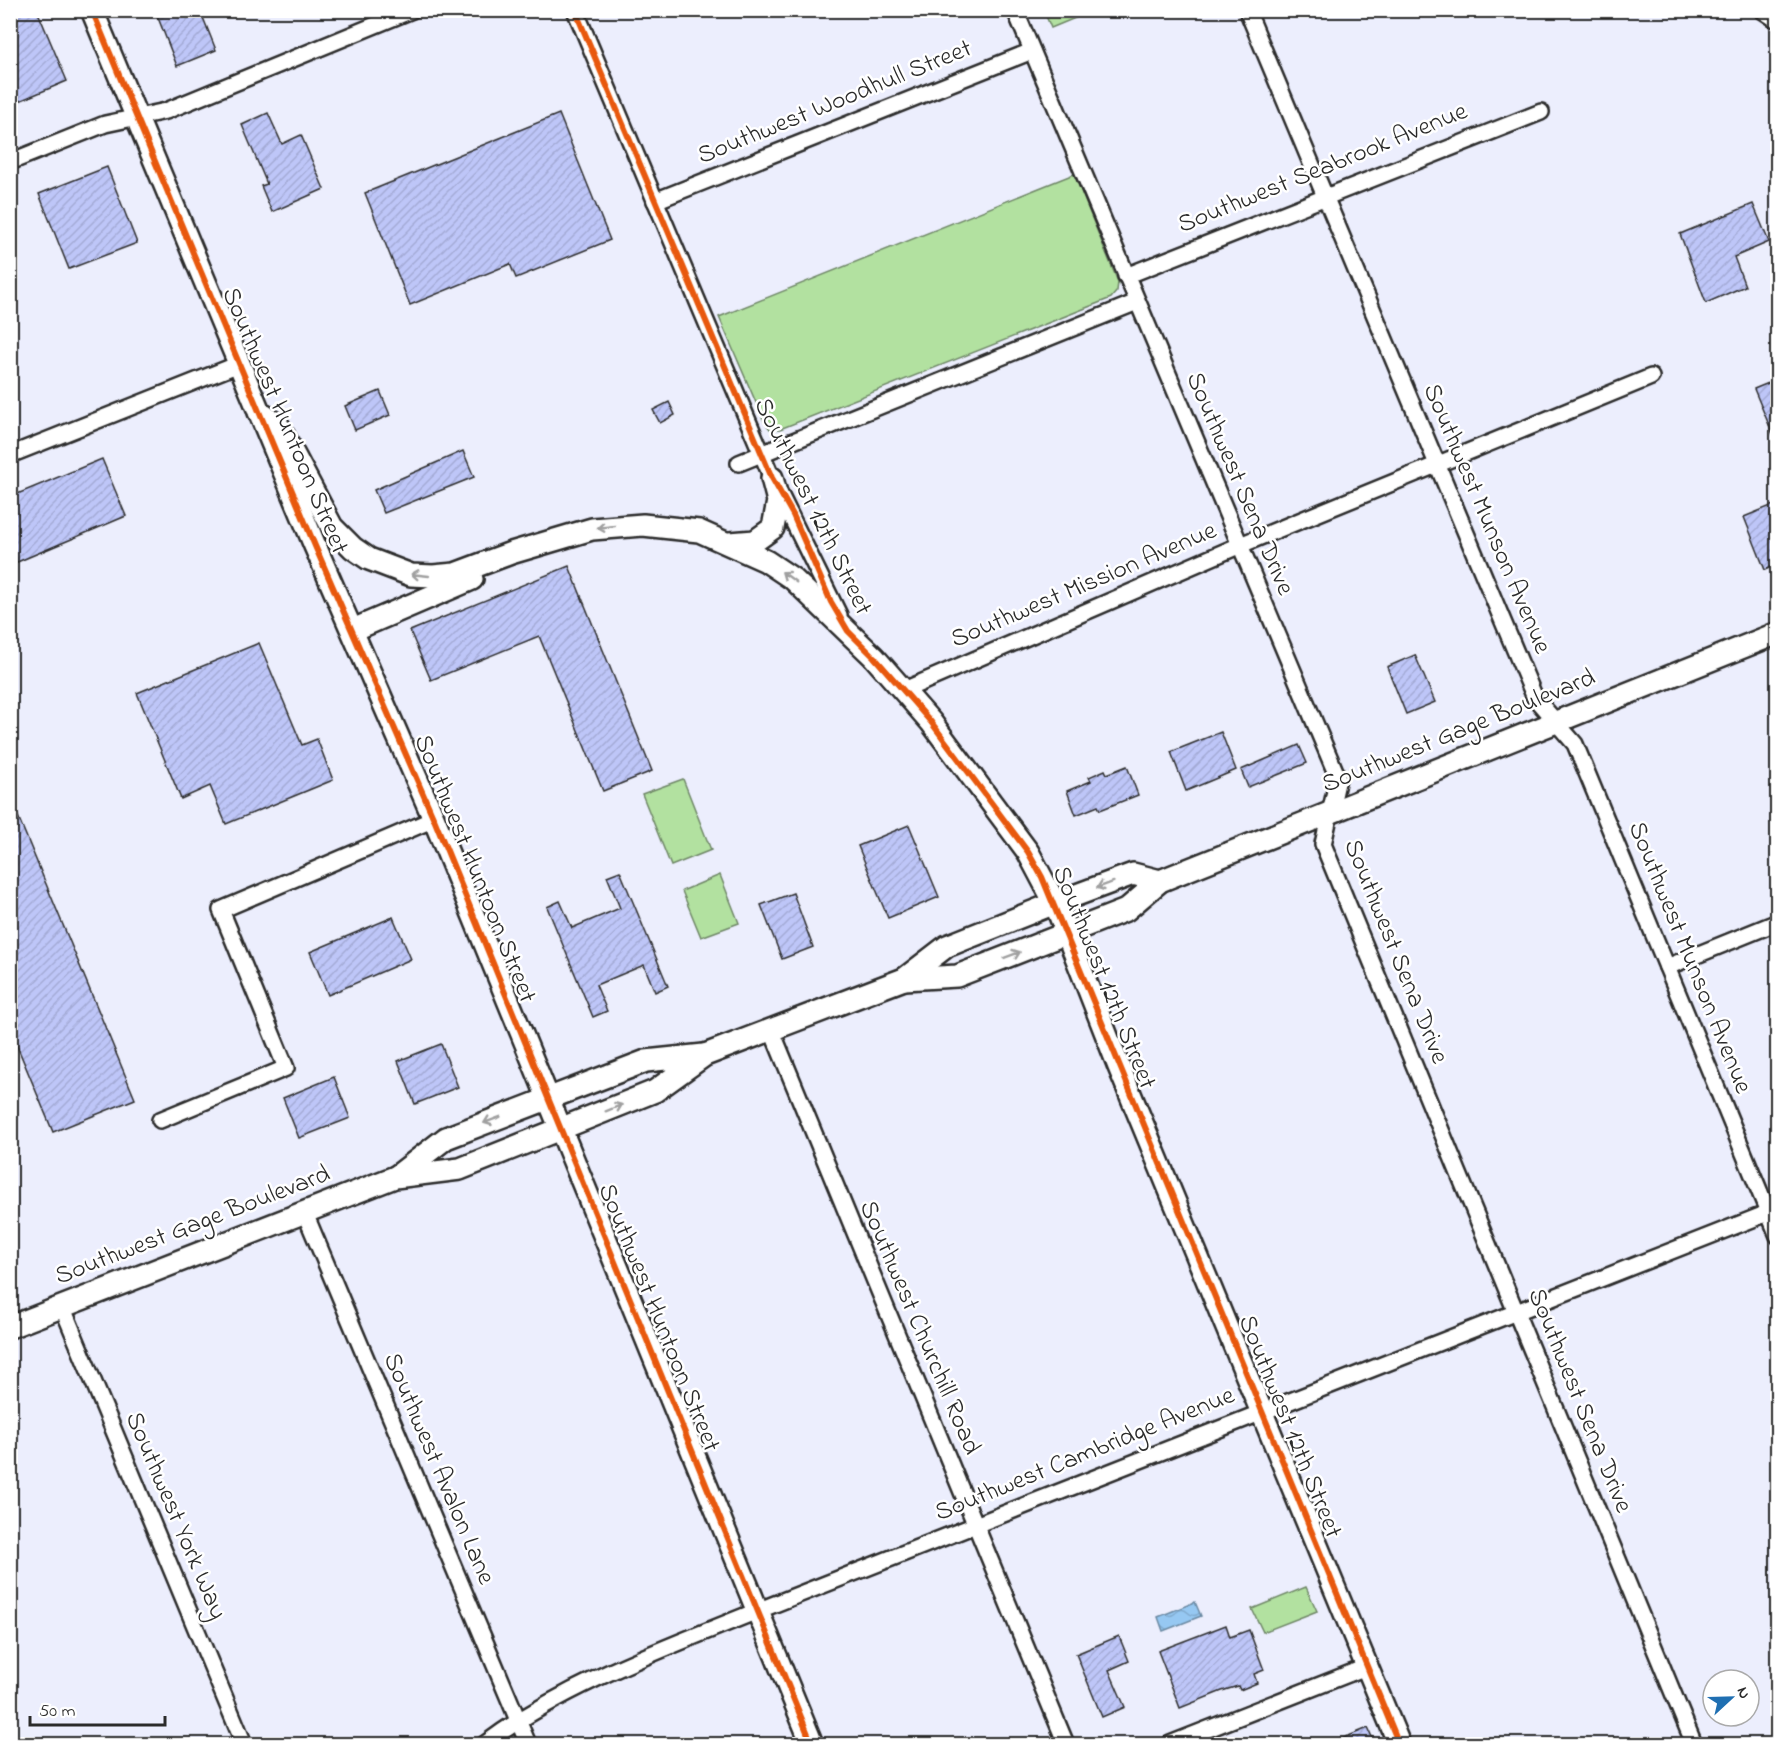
<svg xmlns="http://www.w3.org/2000/svg" width="1788" height="1755" font-family="'Indie Flower',sans-serif">
	<style>
		.green { fill: #b2e1a0; stroke: #6e8666; stroke-width: 1.5 }
		.water { fill: url(#water-waves); stroke: #6b89a2; stroke-width: 1.5 }
		.building { fill: url(#building-hatch); stroke: #2b2b2b; stroke-width: 1.5 }
		.lines { fill: none; stroke-linecap: round; stroke-linejoin: round }
		.minor-casing { stroke: #2b2b2b; stroke-width: 20 }
		.secondary-casing { stroke: #2b2b2b; stroke-width: 26 }
		.minor { stroke: #fff; stroke-width: 15 }
		.secondary { stroke: #fff; stroke-width: 21 }
		.cycleway-casing { stroke: #fff; stroke-width: 10 }
		.cycleway { stroke: #e8590c; stroke-width: 6 }
		.oneway { stroke: #a0a0a0 }
		.labels { text-anchor: middle; dominant-baseline: central; stroke-width: 5; stroke-linejoin: round; paint-order: stroke }
		.street-label { font-size: 26px; fill: #2b2b2b; stroke: #fff }
	</style>
	<defs>
		<pattern id="water-waves" width="16" height="10" patternUnits="userSpaceOnUse" patternTransform="scale(1.5)"><rect width="16" height="10" fill="#96c8f2"/><path d="M0 5q4-4 8 0t8 0" fill="none" stroke="#81acd0"/></pattern>
		<pattern id="building-hatch" width="6" height="6" patternUnits="userSpaceOnUse" patternTransform="scale(1.5)"><rect width="6" height="6" fill="#bec6f8"/><path d="M-1 1l2-2M0 6l6-6M5 7l2-2" fill="none" stroke="#a3aad5"/></pattern>
	</defs>
	<rect width="100%" height="100%" fill="#eceefd"/>
	<filter id="ink" filterUnits="userSpaceOnUse"><feTurbulence type="fractalNoise" baseFrequency=".0167" numOctaves="2"/><feDisplacementMap in="SourceGraphic" scale="12" xChannelSelector="R" yChannelSelector="G"/><feConvolveMatrix kernelMatrix="1 2 1 2 8 2 1 2 1" color-interpolation-filters="sRGB"/></filter>
	<g filter="url(#ink)">
		<g class="green">
			<path d="M1044,11H1092L1051,28Z"/>
			<path d="M1074,174L1118,282L1117,291L1111,298L780,429H770L764,421L719,317Z"/>
			<path d="M683,779L711,850L671,866L642,794Z"/>
			<path d="M720,875L739,923L701,937L682,891Z"/>
			<path d="M1306,1587L1317,1611L1263,1632L1252,1609Z"/>
		</g>
		<path class="water" d="M1195,1602L1201,1616L1163,1631L1158,1617Z"/>
		<g class="building">
			<path d="M10,10H37L67,81L17,102L10,85Z"/>
			<path d="M155,10H200L216,50L177,66Z"/>
			<path d="M268,113L282,144L301,135L324,189L272,212L261,186L267,184L242,125Z"/>
			<path d="M559,114L610,240L516,278L510,264L410,305L365,193Z"/>
			<path d="M107,167L137,243L69,269L39,194Z"/>
			<path d="M1753,204L1769,242L1734,257L1745,286L1706,303L1680,234Z"/>
			<path d="M1778,379V444H1777L1754,389Z"/>
			<path d="M380,391L390,415L355,430L345,406Z"/>
			<path d="M669,402L675,415L660,423L653,410Z"/>
			<path d="M463,451L474,477L384,513L374,490Z"/>
			<path d="M102,459L126,516L10,565V497Z"/>
			<path d="M1778,503V564L1765,570L1744,517Z"/>
			<path d="M569,566L652,771L603,791L539,636L431,680L410,631Z"/>
			<path d="M259,643L302,745L317,739L333,780L226,824L210,786L181,799L137,693Z"/>
			<path d="M1415,655L1435,702L1406,714L1387,667Z"/>
			<path d="M1221,732L1236,770L1186,791L1171,752Z"/>
			<path d="M1299,745L1307,763L1248,787L1241,770Z"/>
			<path d="M1127,766L1138,795L1100,810L1098,806L1076,815L1067,791L1091,781L1089,777L1105,770L1107,774Z"/>
			<path d="M10,797L135,1099L53,1132L10,1029Z"/>
			<path d="M909,825L939,897L888,918L858,846Z"/>
			<path d="M620,871L668,986L655,992L644,965L596,985L607,1011L593,1017L547,907L560,901L572,928L620,908L607,876Z"/>
			<path d="M793,893L813,947L782,959L761,905Z"/>
			<path d="M393,917L411,959L328,995L310,952Z"/>
			<path d="M441,1044L458,1087L415,1104L398,1061Z"/>
			<path d="M334,1077L350,1118L299,1138L283,1098Z"/>
			<path d="M1226,1625L1230,1637L1249,1630L1264,1670L1254,1674L1257,1683L1240,1690L1238,1686L1222,1691L1180,1708L1158,1651Z"/>
			<path d="M1119,1636L1129,1661L1109,1670L1125,1707L1102,1717L1076,1654Z"/>
			<path d="M1368,1728L1375,1744H1329Z"/>
		</g>
		<g class="lines">
			<g class="minor-casing">
				<g id="minor">
					<path d="M575,10L772,478L839,615"/>
					<path d="M1015,10L1338,778L1323,844L1694,1744"/>
					<path d="M1247,10L1535,698L1575,744L1778,1236"/>
					<path d="M1762,10L1777,20"/>
					<path d="M10,162L105,124L166,111L412,10"/>
					<path d="M655,201L1032,51"/>
					<path d="M1126,276L1541,112"/>
					<path d="M10,455L239,364"/>
					<path d="M739,463L1137,302"/>
					<path d="M902,691L1238,546L1651,377"/>
					<path d="M1667,967L1778,922"/>
					<path d="M771,1029L1066,1744"/>
					<path d="M160,1120L286,1068L221,910L434,819"/>
					<path d="M304,1211L528,1744"/>
					<path d="M62,1306L244,1744"/>
					<path d="M485,1744C563,1685 666,1648 757,1611L1778,1209"/>
					<path d="M1170,1744L1366,1667"/>
				</g>
			</g>
			<g class="secondary-casing">
				<g id="secondary">
					<path d="M92,10L315,546L434,819L812,1744"/>
					<path d="M259,412L278,425L332,527L353,548L369,559L411,575L433,576L455,574L511,553L592,529L643,525L699,531L766,561L793,579L874,657L931,722L1028,852L1055,903L1119,1067L1399,1744"/>
					<path d="M730,543L755,541L773,528L778,501L772,478"/>
					<path d="M353,630L472,579"/>
					<path d="M904,979L957,976L1126,910L1160,881L1778,633"/>
					<path d="M397,1176L446,1138L646,1061L704,1055"/>
					<path d="M10,1327L395,1177L460,1169L655,1091L705,1055L904,979L947,946L1055,903L1133,874L1160,881"/>
				</g>
			</g>
			<use href="#minor" class="minor"/>
			<use href="#secondary" class="secondary"/>
			<g class="cycleway-casing">
				<g id="cycleway">
					<path d="M92,10L315,546L434,819L812,1744"/>
					<path d="M575,10L772,478L793,515L831,602L848,631L874,657L931,722L1028,852L1042,877L1399,1744"/>
				</g>
			</g>
			<use href="#cycleway" class="cycleway"/>
		</g>
		<defs><path id="oneway-shaft" d="M-6 0H5M1.5-3L5.5 0L1.5 3" fill="none" stroke-width="1.6" stroke-linecap="round" stroke-linejoin="round" transform="scale(1.5)"/></defs>
		<g class="oneway">
			<use href="#oneway-shaft" transform="translate(606 527) rotate(174)"/>
			<use href="#oneway-shaft" transform="translate(420 575) rotate(-174)"/>
			<use href="#oneway-shaft" transform="translate(789 577) rotate(-144)"/>
			<use href="#oneway-shaft" transform="translate(1105 885) rotate(160)"/>
			<use href="#oneway-shaft" transform="translate(1012 955) rotate(-21)"/>
			<use href="#oneway-shaft" transform="translate(614 1108) rotate(-22)"/>
			<use href="#oneway-shaft" transform="translate(492 1120) rotate(159)"/>
		</g>
	</g>
	<g class="labels">
		<g class="street-label">
			<text transform="translate(835 103) rotate(-22)">Southwest Woodhull Street</text>
			<text transform="translate(1323 169) rotate(-22)">Southwest Seabrook Avenue</text>
			<text transform="translate(284 421) rotate(67)">Southwest Huntoon Street</text>
			<text transform="translate(1239 484) rotate(67)">Southwest Sena Drive</text>
			<text transform="translate(812 507) rotate(64)">Southwest 12th Street</text>
			<text transform="translate(1486 519) rotate(67)">Southwest Munson Avenue</text>
			<text transform="translate(1084 586) rotate(-23)">Southwest Mission Avenue</text>
			<text transform="translate(1459 732) rotate(-22)">Southwest Gage Boulevard</text>
			<text transform="translate(474 869) rotate(68)">Southwest Huntoon Street</text>
			<text transform="translate(1395 952) rotate(68)">Southwest Sena Drive</text>
			<text transform="translate(1689 958) rotate(68)">Southwest Munson Avenue</text>
			<text transform="translate(1103 978) rotate(68)">Southwest 12th Street</text>
			<text transform="translate(193 1226) rotate(-21)">Southwest Gage Boulevard</text>
			<text transform="translate(658 1318) rotate(68)">Southwest Huntoon Street</text>
			<text transform="translate(919 1328) rotate(67)">Southwest Churchill Road</text>
			<text transform="translate(1579 1401) rotate(68)">Southwest Sena Drive</text>
			<text transform="translate(1289 1427) rotate(68)">Southwest 12th Street</text>
			<text transform="translate(1085 1455) rotate(-22)">Southwest Cambridge Avenue</text>
			<text transform="translate(438 1469) rotate(67)">Southwest Avalon Lane</text>
			<text transform="translate(175 1516) rotate(67)">Southwest York Way</text>
		</g>
	</g>
	<rect width="1788" height="1755" fill="none" stroke="#fff" stroke-width="36"/>
	<rect x="18" y="18" width="1752" height="1719" fill="none" stroke="#2b2b2b" stroke-width="2" filter="url(#ink)"/>
	<g transform="translate(1731 1698) rotate(68)"><circle r="28" fill="#ffffff" stroke="#aaaaaa" stroke-width="1.5"/>
	<path d="M0-4.5L10 22L0 15L-10 22Z" fill="#1f6fb2"/>
	<text y="-9" font-size="16" font-weight="bold" text-anchor="middle" fill="#2b2b2b">N</text>
	</g>
	<path d="M30 1716v9h135v-9" fill="none" stroke="#2b2b2b" stroke-width="3"/>
	<text x="39" y="1716" font-size="18" fill="#2b2b2b" stroke="#ffffff" stroke-width="4.5" paint-order="stroke">50 m</text>
</svg>
